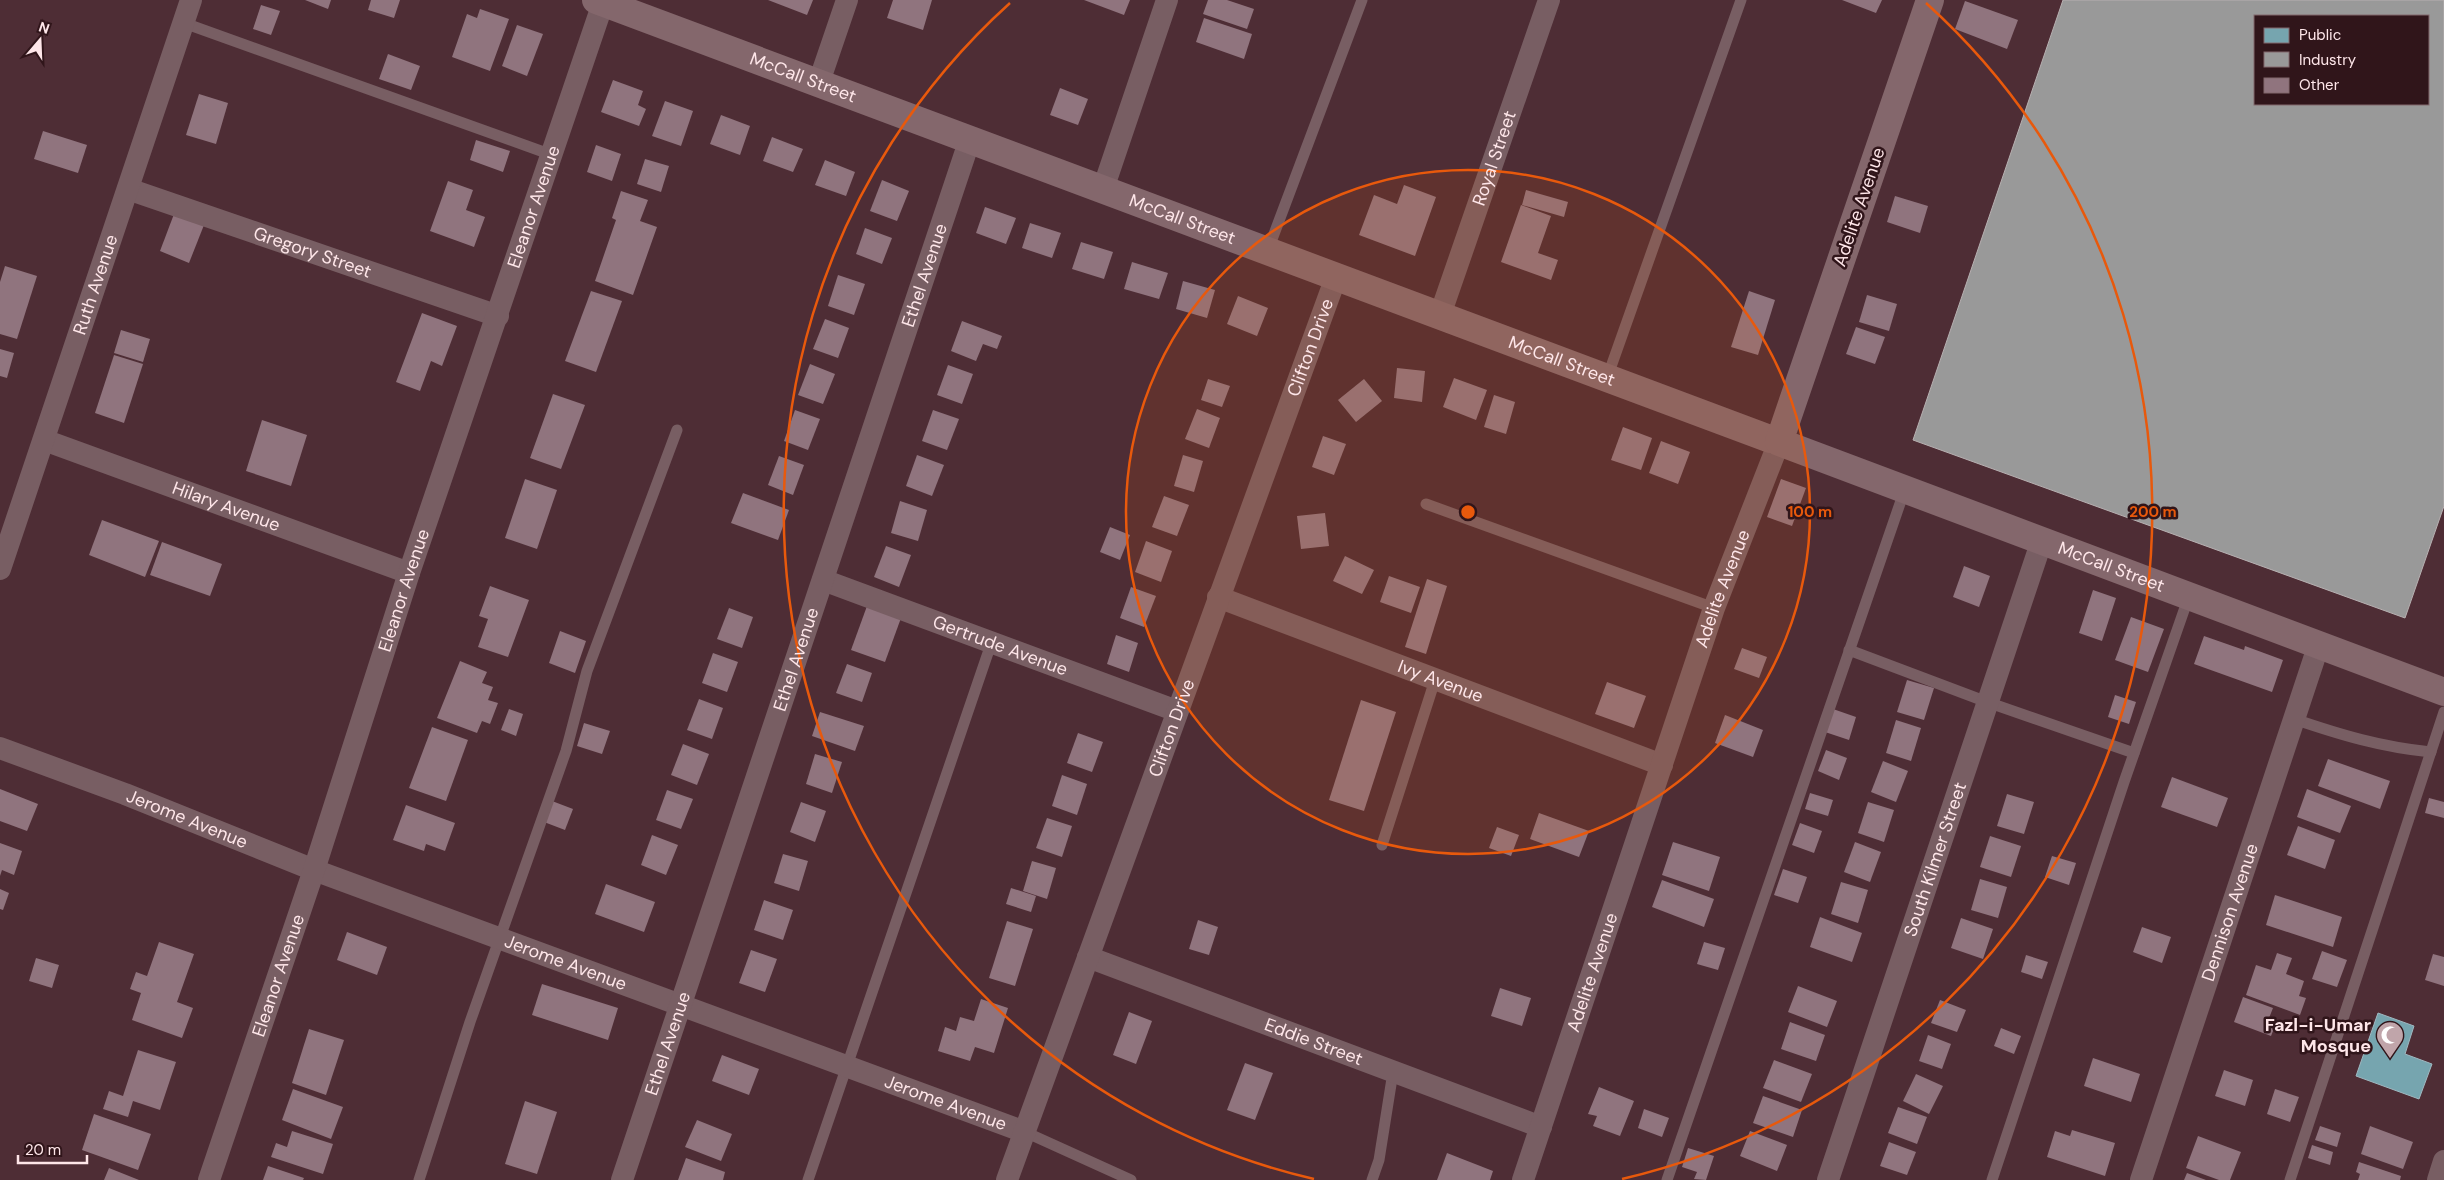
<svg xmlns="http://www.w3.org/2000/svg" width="2444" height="1180" font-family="'DM Sans',sans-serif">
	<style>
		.public { fill: #76a5af; stroke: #9fb8c0 }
		.industry { fill: #999; stroke: #b7b0b1; fill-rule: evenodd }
		.building { fill: #90747e }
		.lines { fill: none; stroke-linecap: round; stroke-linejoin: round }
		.lane { stroke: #785e63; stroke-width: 11 }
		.street { stroke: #785e63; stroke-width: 22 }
		.secondary { stroke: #84676c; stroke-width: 28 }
		.ring { fill: none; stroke: #e8590c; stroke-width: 2.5 }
		.labels { text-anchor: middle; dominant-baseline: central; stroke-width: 5; stroke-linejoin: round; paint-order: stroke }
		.street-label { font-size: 18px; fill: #fee6e9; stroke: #30151a }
		.poi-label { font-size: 18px; font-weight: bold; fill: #fee6e9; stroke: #30151a; text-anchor: end }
		.centre { fill: #e8590c; stroke: #30151a; stroke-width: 2.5 }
		.ring-label { font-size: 15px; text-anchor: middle; font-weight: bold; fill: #e8590c; stroke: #30151a; stroke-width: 5; stroke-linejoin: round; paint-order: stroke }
	</style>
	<rect width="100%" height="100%" fill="#4e2d35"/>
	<path class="public" d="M2378,1013L2414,1026L2405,1054L2432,1064L2419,1099L2356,1076Z"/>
	<path class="industry" d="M2063,0H2444V506L2405,618L1913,440ZM2255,16H2428V104H2255Z"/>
	<g class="building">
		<path d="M305,0H331L328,9Z"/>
		<path d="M371,0H400L394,18L368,10Z"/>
		<path d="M768,0H813L807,15Z"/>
		<path d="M893,0H932L923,30L887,18Z"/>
		<path d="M1084,0H1130L1124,15Z"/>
		<path d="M1208,0H1227L1254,9L1247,29L1203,14Z"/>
		<path d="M1842,0H1882L1876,13Z"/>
		<path d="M1965,1L2018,20L2007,49L1955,29Z"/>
		<path d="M261,5L280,11L271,35L253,29Z"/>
		<path d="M480,9L509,19L490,71L452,57L467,14L477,18Z"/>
		<path d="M1204,18L1252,34L1244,59L1196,42Z"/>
		<path d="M517,25L543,34L527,76L502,66Z"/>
		<path d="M388,54L420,66L411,90L379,79Z"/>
		<path d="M613,80L643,91L638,105L646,109L639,126L601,112Z"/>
		<path d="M1060,88L1088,99L1078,125L1050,115Z"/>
		<path d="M199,94L228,103L216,144L186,135Z"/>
		<path d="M665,101L693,111L681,146L652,136Z"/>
		<path d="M721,115L750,126L740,155L710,144Z"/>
		<path d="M43,131L87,145L78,173L34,159Z"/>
		<path d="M772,137L803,149L793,172L763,161Z"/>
		<path d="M476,140L510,151L503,172L470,160Z"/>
		<path d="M596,145L621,154L612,181L587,172Z"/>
		<path d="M645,159L669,166L661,192L637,184Z"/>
		<path d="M825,160L855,172L846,196L815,185Z"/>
		<path d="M882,180L909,191L897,221L870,211Z"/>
		<path d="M448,181L473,190L466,210L485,217L474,247L430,231Z"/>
		<path d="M1404,185L1436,197L1415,256L1359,235L1374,195L1397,204Z"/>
		<path d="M1526,190L1568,202L1564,217L1522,205Z"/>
		<path d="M621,191L648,200L640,221L657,227L633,295L595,281L616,220L612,218Z"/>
		<path d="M1895,196L1928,206L1920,233L1887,222Z"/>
		<path d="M1521,205L1551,216L1538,253L1558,260L1551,280L1501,262Z"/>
		<path d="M985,207L1016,218L1006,244L976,233Z"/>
		<path d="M174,214L204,225L189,263L160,251Z"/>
		<path d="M1030,223L1061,233L1052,258L1022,248Z"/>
		<path d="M865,228L892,238L882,264L856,254Z"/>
		<path d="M1081,242L1113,252L1104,279L1072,269Z"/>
		<path d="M1132,262L1168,273L1159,299L1124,289Z"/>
		<path d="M5,266L37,276L17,339L0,334V282Z"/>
		<path d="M838,275L865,284L854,315L828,306Z"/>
		<path d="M1183,281L1215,290L1207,318L1176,309Z"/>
		<path d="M591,291L622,301L596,372L565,361Z"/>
		<path d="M1749,291L1775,300L1758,355L1731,347Z"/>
		<path d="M1867,295L1897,304L1889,331L1859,322Z"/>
		<path d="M1238,296L1268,308L1257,336L1227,324Z"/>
		<path d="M422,313L457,326L442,366L431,361L420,391L396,382Z"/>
		<path d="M825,319L849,328L838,358L813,349Z"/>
		<path d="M962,321L1002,336L997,349L983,344L976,361L951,351Z"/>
		<path d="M1856,327L1885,337L1875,364L1846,354Z"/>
		<path d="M121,330L150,339L143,362L114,353Z"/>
		<path d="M0,349L14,353L7,378L0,376Z"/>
		<path d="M114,355L143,364L124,423L95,413Z"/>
		<path d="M810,364L835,374L823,404L798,395Z"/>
		<path d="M948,365L973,374L962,404L937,395Z"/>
		<path d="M1397,368L1425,371L1422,402L1394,398Z"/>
		<path d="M1454,378L1487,390L1476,420L1443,407Z"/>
		<path d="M1208,379L1230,386L1222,407L1201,400Z"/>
		<path d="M1364,379L1382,401L1356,422L1338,400Z"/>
		<path d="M553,394L585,405L561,469L530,458Z"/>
		<path d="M1494,395L1515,402L1506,434L1484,427Z"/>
		<path d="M1197,409L1220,418L1209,448L1185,439Z"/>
		<path d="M795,410L820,419L808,450L784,441Z"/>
		<path d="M933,410L959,419L947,450L922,441Z"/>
		<path d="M262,420L307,435L291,486L246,471Z"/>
		<path d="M1623,427L1652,438L1641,470L1611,460Z"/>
		<path d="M1323,436L1346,444L1334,475L1312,467Z"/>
		<path d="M1661,441L1690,452L1678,484L1649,473Z"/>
		<path d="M917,455L944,465L932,496L906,486Z"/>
		<path d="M1183,455L1203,461L1194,492L1174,486Z"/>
		<path d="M779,456L804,465L793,495L768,485Z"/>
		<path d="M525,479L557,490L537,549L505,538Z"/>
		<path d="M1781,479L1806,488L1792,526L1767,517Z"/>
		<path d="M743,493L789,510L778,540L731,523Z"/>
		<path d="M1164,496L1189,505L1177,536L1152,527Z"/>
		<path d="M900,501L927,510L918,541L891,533Z"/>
		<path d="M1325,513L1329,546L1301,549L1297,516Z"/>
		<path d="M102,520L159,541L145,577L89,555Z"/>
		<path d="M1110,527L1130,535L1120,560L1100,552Z"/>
		<path d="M1146,541L1172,551L1161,582L1135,572Z"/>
		<path d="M162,542L222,564L210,596L150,575Z"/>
		<path d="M886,546L911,555L899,587L874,577Z"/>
		<path d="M1345,556L1374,570L1362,594L1333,581Z"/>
		<path d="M1964,566L1990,576L1979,607L1953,597Z"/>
		<path d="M1389,576L1420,587L1411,613L1380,602Z"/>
		<path d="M1427,579L1447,586L1426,654L1405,647Z"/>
		<path d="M490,586L529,600L508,657L478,647L488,619L479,616Z"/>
		<path d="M1131,587L1156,596L1144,627L1120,618Z"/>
		<path d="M2093,590L2116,598L2102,641L2079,633Z"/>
		<path d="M867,606L901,618L885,662L851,650Z"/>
		<path d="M729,608L753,617L742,648L717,639Z"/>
		<path d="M2131,617L2164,629L2148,672L2115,660Z"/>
		<path d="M560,631L586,641L575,673L549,663Z"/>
		<path d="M1116,635L1138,643L1129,672L1107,664Z"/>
		<path d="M2204,636L2244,650L2245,646L2283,660L2272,692L2194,664Z"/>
		<path d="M1742,648L1767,657L1759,678L1734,669Z"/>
		<path d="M713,653L738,662L727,692L702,683Z"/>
		<path d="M460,661L487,672L482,683L493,687L488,700L498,703L490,724L482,721L477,733L437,718Z"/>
		<path d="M847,664L872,673L862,702L836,693Z"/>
		<path d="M1907,680L1934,688L1924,720L1897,712Z"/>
		<path d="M1607,682L1646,696L1634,728L1595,714Z"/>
		<path d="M2115,695L2136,702L2129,724L2108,717Z"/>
		<path d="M699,699L723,708L712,739L687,730Z"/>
		<path d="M1361,700L1396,712L1364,811L1329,800Z"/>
		<path d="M509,709L523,714L516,736L501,730Z"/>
		<path d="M1833,709L1856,717L1849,740L1825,732Z"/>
		<path d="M820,712L864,726L855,751L812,736Z"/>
		<path d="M1725,715L1763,730L1753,757L1715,743Z"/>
		<path d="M1896,720L1921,728L1911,761L1886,753Z"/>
		<path d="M584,723L610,731L602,754L577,746Z"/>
		<path d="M432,727L468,740L446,801L409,788Z"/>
		<path d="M1078,733L1103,742L1092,772L1067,763Z"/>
		<path d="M683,744L709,754L697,785L671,775Z"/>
		<path d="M1826,750L1847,758L1839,780L1818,771Z"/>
		<path d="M815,754L842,762L832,793L806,784Z"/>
		<path d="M2328,759L2390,781L2380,809L2318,786Z"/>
		<path d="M1883,761L1908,771L1896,802L1871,792Z"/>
		<path d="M1062,775L1087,784L1077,815L1052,806Z"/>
		<path d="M2172,777L2228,798L2217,827L2161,807Z"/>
		<path d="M0,789L38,804L27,831L0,821Z"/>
		<path d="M2307,789L2351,806L2340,833L2297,817Z"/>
		<path d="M667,790L693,799L681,829L656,820Z"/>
		<path d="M1810,793L1833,800L1828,816L1805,809Z"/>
		<path d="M2007,794L2034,802L2024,834L1997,826Z"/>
		<path d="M2429,798L2444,802V818L2425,813Z"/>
		<path d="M552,801L573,809L565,830L544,822Z"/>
		<path d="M801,802L826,811L815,842L790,832Z"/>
		<path d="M1868,802L1894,810L1884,842L1858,833Z"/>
		<path d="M406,805L455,823L445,851L426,844L424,851L393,840Z"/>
		<path d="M1539,813L1589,831L1579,857L1530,839Z"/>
		<path d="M1047,818L1072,826L1062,857L1036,848Z"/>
		<path d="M1800,823L1822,831L1814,853L1792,845Z"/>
		<path d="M2298,826L2335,840L2325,869L2287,855Z"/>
		<path d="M1497,827L1519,835L1511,856L1489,848Z"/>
		<path d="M652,835L678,845L666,875L641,865Z"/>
		<path d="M1990,836L2021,846L2011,877L1980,867Z"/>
		<path d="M1673,842L1720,857L1709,891L1662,875Z"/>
		<path d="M1855,842L1881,852L1870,882L1844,872Z"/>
		<path d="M0,843L22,851L14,875L2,870L0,876Z"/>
		<path d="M783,854L808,861L799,891L774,883Z"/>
		<path d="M2052,856L2076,863L2069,885L2045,877Z"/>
		<path d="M1032,861L1056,868L1047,899L1023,891Z"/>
		<path d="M1783,869L1807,877L1798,903L1774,895Z"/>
		<path d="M1980,879L2007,887L1998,918L1971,910Z"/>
		<path d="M1662,880L1714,899L1704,927L1652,907Z"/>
		<path d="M1841,882L1868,890L1858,923L1831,914Z"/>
		<path d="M606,884L655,902L644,932L595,914Z"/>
		<path d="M1011,888L1036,896L1031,912L1006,904Z"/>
		<path d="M0,889L9,893L3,910L0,909Z"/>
		<path d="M2275,895L2342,917L2333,947L2266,925Z"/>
		<path d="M764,900L793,910L783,940L754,930Z"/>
		<path d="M1820,917L1862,933L1852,962L1810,947Z"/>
		<path d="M1961,918L1993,929L1983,959L1951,948Z"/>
		<path d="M1198,920L1218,927L1209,955L1189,949Z"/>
		<path d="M1007,921L1033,929L1015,986L989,978Z"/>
		<path d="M2142,927L2171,937L2162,963L2133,952Z"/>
		<path d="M347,932L387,947L377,975L337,960Z"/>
		<path d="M159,942L194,954L177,1002L193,1008L182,1038L132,1020L141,993L130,989L136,972L147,976Z"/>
		<path d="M1704,942L1725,948L1718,970L1697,964Z"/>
		<path d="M751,950L777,959L765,992L739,983Z"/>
		<path d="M2322,951L2347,960L2337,987L2312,979Z"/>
		<path d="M2277,953L2292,958L2286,974L2304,981L2299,996L2306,998L2300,1015L2246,995L2256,965L2271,970Z"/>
		<path d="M2433,954L2444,957V986L2425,980Z"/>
		<path d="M2026,955L2048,962L2042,979L2021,972Z"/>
		<path d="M36,958L59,965L52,988L29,981Z"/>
		<path d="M542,984L618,1008L608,1040L532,1015Z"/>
		<path d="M1798,986L1837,1001L1827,1027L1788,1012Z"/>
		<path d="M1500,988L1531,998L1522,1026L1491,1016Z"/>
		<path d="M2243,997L2273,1008L2269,1018L2277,1021L2271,1036L2234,1022Z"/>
		<path d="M981,999L1008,1008L994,1053L975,1047L970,1061L938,1051L945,1027L956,1031L960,1017L974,1021Z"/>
		<path d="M1940,1000L1966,1010L1957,1032L1931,1023Z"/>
		<path d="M1129,1012L1152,1021L1136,1064L1113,1055Z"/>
		<path d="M1790,1022L1825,1035L1816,1061L1781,1049Z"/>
		<path d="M2001,1028L2021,1036L2014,1054L1994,1046Z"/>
		<path d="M309,1029L344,1040L326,1095L292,1083Z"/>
		<path d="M1928,1035L1951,1044L1942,1069L1919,1061Z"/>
		<path d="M138,1050L176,1062L160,1110L133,1101L128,1117L103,1109L109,1091L123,1096Z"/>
		<path d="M722,1055L759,1069L749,1095L712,1081Z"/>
		<path d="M2093,1058L2140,1074L2131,1102L2084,1086Z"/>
		<path d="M1774,1060L1812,1074L1801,1102L1763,1088Z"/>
		<path d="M1245,1063L1273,1073L1255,1120L1227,1110Z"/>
		<path d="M2224,1070L2253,1080L2245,1106L2215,1096Z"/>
		<path d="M1916,1074L1943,1086L1929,1114L1903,1101Z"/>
		<path d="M1599,1087L1634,1101L1620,1136L1593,1126L1597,1116L1588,1114Z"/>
		<path d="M293,1089L343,1107L331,1139L282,1120Z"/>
		<path d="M2275,1089L2299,1097L2290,1122L2267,1114Z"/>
		<path d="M1763,1096L1802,1110L1793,1137L1753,1123Z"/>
		<path d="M525,1101L557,1112L537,1174L505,1164Z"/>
		<path d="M1898,1107L1927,1117L1917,1144L1888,1133Z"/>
		<path d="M1644,1109L1669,1118L1662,1137L1638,1128Z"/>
		<path d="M94,1114L151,1134L138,1170L82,1150Z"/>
		<path d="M697,1120L732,1134L721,1161L685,1147Z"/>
		<path d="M2320,1126L2341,1133L2337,1147L2315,1140Z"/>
		<path d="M2370,1126L2413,1142L2403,1169L2361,1154Z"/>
		<path d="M2072,1130L2115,1143L2105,1176L2047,1157L2055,1131L2070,1136Z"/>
		<path d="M292,1131L333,1144L323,1174L271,1157L276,1143L287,1147Z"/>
		<path d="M1750,1131L1787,1145L1777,1171L1740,1156Z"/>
		<path d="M2198,1136L2241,1152L2230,1180H2219L2186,1168Z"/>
		<path d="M1889,1142L1916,1152L1907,1175L1880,1166Z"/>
		<path d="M2312,1145L2333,1152L2330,1165L2308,1158Z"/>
		<path d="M1688,1148L1714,1156L1706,1180L1694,1179L1697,1172L1682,1167Z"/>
		<path d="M1447,1153L1493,1171L1490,1180H1437Z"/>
		<path d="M686,1158L725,1172L723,1180H678Z"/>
		<path d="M2359,1162L2401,1176L2400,1180H2358L2360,1174L2356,1172Z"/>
		<path d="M268,1166L304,1178L303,1180H263Z"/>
		<path d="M109,1168L139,1180H104Z"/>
		<path d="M2187,1173L2206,1180H2184Z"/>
	</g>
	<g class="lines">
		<g class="lane">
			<path d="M184,23L552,155"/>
			<path d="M1268,250L1362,0"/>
			<path d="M1607,378L1741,0"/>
			<path d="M1426,504L1714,608"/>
			<path d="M1849,650L1987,702L2134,753"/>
			<path d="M2294,719C2341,735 2381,747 2431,752"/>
			<path d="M1382,845L1435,680"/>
			<path d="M1025,1132L1131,1180"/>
			<path d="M419,1180L470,1022L566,751L587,671L677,430"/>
			<path d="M808,1180L991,644"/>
			<path d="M1372,1180L1379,1160L1393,1072"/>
			<path d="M1667,1180L1905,489"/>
			<path d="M1992,1180L2124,782L2189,596"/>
			<path d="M2290,1180L2444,712"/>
		</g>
		<g class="street">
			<path d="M819,82L847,0"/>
			<path id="s1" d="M128,189L498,316"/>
			<path d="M1103,189L1167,0"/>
			<path id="s2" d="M1440,315L1549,0"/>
			<path id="s3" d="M44,440L409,573"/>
			<path id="s4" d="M0,569L191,0"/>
			<path id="s5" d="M823,580L1177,711"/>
			<path id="s6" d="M1218,597L1662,765"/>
			<path id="s7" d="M0,748L125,794L314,870L1025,1132"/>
			<path id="s8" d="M1088,957L1541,1127"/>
			<path id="s9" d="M209,1180L314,870L409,573L603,3"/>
			<path id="s10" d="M622,1180L970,139"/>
			<path id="s11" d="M1007,1180L1336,277"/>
			<path id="s12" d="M1523,1180L1714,608L1779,442L1770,439"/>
			<path id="s13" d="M1828,1180L2042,540"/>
			<path id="s14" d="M2141,1180L2319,644"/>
			<path d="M2438,1180L2444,1161"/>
		</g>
		<g class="secondary">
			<path id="s15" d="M596,0L1770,439"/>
			<path id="s16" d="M1930,0L1779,442L2444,692"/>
		</g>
	</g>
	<circle cx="1468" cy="512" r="342" fill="#e8590c" fill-opacity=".12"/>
	<g class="ring">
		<circle cx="1468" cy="512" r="342"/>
		<path d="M1314 1179A685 685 0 0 1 1010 3M1926 3A685 685 0 0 1 1622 1179"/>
	</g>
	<defs>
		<g id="mosque-pin" transform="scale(1.4375)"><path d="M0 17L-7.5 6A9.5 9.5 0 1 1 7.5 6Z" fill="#c0a5aa" stroke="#30151a"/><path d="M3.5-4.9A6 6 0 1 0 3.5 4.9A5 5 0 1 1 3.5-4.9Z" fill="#fff"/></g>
	</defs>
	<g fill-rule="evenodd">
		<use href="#mosque-pin" x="2390" y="1035"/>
	</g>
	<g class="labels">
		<g class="street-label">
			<text stroke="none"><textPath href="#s15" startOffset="221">McCall Street</textPath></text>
			<text stroke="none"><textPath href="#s2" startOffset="166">Royal Street</textPath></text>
			<text stroke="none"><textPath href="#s9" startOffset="1026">Eleanor Avenue</textPath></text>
			<text transform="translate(1859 207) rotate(-71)">Adelite Avenue</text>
			<text stroke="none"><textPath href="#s15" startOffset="626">McCall Street</textPath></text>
			<text stroke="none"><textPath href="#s1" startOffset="195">Gregory Street</textPath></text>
			<text stroke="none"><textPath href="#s10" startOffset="954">Ethel Avenue</textPath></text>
			<text stroke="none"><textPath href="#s4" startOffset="300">Ruth Avenue</textPath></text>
			<text stroke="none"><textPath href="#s11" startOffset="886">Clifton Drive</textPath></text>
			<text stroke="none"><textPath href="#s15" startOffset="1031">McCall Street</textPath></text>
			<text stroke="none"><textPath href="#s3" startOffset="194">Hilary Avenue</textPath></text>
			<text stroke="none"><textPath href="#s16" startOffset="822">McCall Street</textPath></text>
			<text stroke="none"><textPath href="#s12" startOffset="624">Adelite Avenue</textPath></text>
			<text stroke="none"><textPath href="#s9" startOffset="621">Eleanor Avenue</textPath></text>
			<text stroke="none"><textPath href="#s5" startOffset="189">Gertrude Avenue</textPath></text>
			<text stroke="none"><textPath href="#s10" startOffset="549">Ethel Avenue</textPath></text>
			<text stroke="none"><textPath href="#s6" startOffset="238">Ivy Avenue</textPath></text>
			<text stroke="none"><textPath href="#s11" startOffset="481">Clifton Drive</textPath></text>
			<text stroke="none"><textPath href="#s7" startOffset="200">Jerome Avenue</textPath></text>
			<text stroke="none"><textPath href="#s13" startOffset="338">South Kilmer Street</textPath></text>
			<text stroke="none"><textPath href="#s14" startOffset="282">Dennison Avenue</textPath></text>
			<text stroke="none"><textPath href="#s7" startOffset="605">Jerome Avenue</textPath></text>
			<text stroke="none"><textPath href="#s12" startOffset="219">Adelite Avenue</textPath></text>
			<text stroke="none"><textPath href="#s9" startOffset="216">Eleanor Avenue</textPath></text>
			<text stroke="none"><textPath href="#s8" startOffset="241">Eddie Street</textPath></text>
			<text stroke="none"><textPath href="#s10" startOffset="144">Ethel Avenue</textPath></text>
			<text stroke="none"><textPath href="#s7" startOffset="1010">Jerome Avenue</textPath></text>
		</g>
		<g class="poi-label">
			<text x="2371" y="1025">Fazl-i-Umar<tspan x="2371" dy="21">Mosque</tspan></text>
		</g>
	</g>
	<circle cx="1468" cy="512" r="8" class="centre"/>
	<g class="ring-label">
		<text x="1810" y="517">100 m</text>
		<text x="2153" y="517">200 m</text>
	</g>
	<rect x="2254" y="15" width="175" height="90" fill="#30151a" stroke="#82696d"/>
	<rect x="2264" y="28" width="25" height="15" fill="#76a5af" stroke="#82696d"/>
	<text x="2299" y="40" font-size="15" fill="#fee6e9">Public</text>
	<rect x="2264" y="52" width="25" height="15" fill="#999999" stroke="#82696d"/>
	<text x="2299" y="65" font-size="15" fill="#fee6e9">Industry</text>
	<rect x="2264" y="78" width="25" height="15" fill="#90747e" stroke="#82696d"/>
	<text x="2299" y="90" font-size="15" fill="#fee6e9">Other</text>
	<g transform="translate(40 40) rotate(19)" stroke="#30151a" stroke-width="4" paint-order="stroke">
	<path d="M0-4L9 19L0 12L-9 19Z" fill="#fee6e9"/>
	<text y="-8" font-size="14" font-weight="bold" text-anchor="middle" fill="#fee6e9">N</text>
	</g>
	<path d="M18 1155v8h69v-8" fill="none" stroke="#fee6e9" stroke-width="2.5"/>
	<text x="25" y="1155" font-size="15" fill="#fee6e9" stroke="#30151a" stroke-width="4" paint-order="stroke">20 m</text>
</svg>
